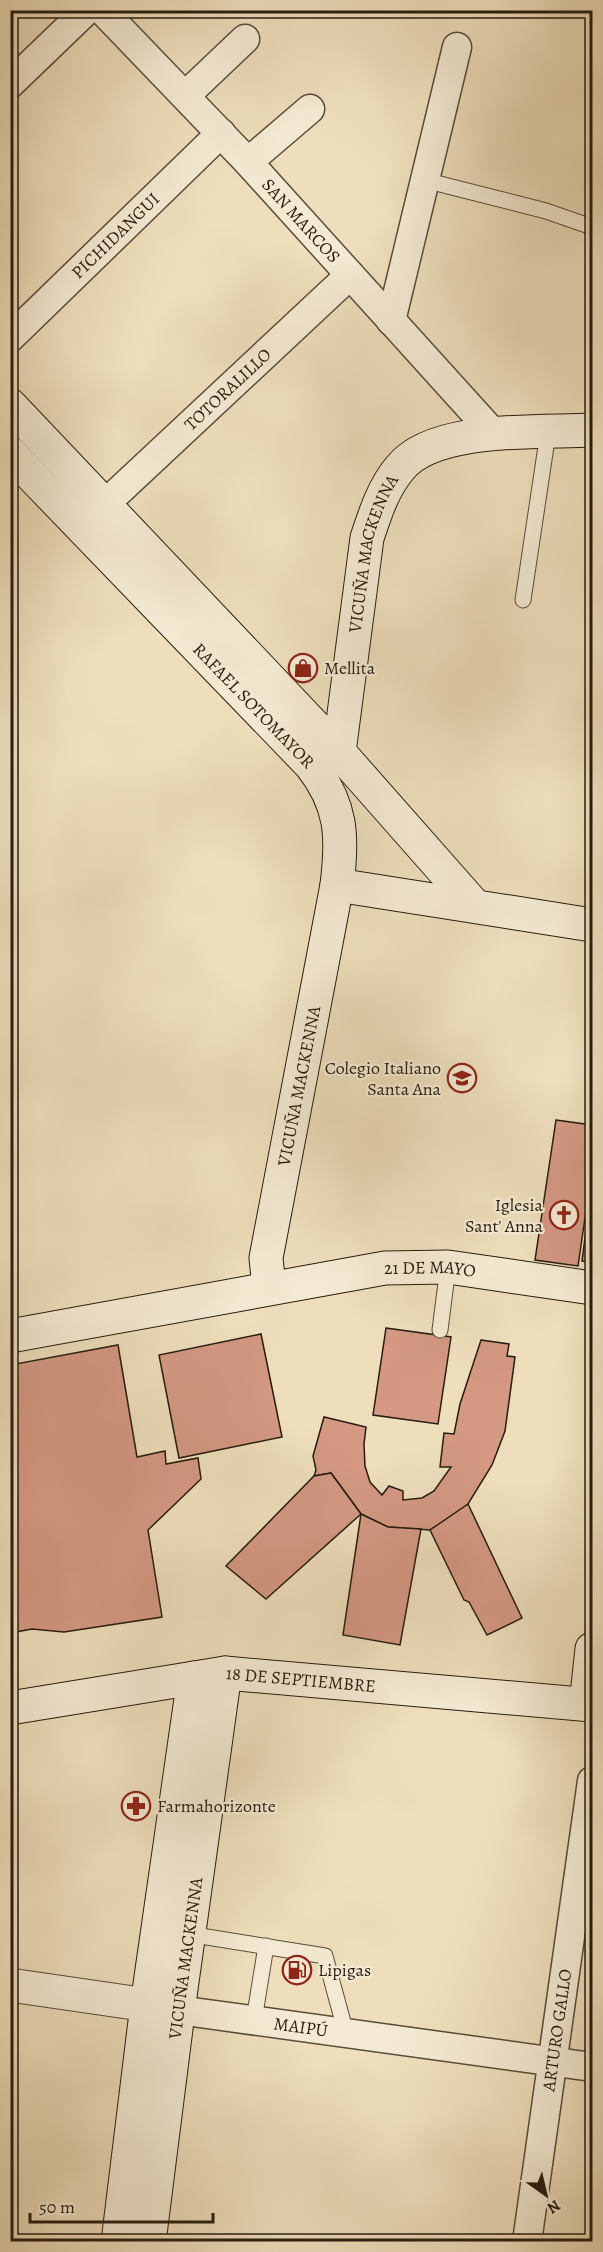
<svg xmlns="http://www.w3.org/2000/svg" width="603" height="2252" font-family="Alegreya,serif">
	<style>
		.building { fill: #d49883; stroke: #261c0f; stroke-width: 1.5 }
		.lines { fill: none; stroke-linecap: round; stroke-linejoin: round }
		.service-casing { stroke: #584c3a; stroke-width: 17 }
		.minor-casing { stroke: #584c3a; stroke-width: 31 }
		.tertiary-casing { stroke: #584c3a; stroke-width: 35 }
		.secondary-casing { stroke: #261c0f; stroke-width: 35 }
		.service { stroke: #f4ead3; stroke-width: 15 }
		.minor { stroke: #f4ead3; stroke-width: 28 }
		.tertiary { stroke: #f4ead3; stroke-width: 33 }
		.secondary { stroke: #f4ead3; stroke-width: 33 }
		.labels { text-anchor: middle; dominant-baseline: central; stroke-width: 4.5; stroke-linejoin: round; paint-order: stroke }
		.street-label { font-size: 18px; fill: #261c0f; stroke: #f4ead3 }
		.poi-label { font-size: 18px; fill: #261c0f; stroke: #f4ead3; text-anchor: start }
	</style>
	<rect width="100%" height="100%" fill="#eedebc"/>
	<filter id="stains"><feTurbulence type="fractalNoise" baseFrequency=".00333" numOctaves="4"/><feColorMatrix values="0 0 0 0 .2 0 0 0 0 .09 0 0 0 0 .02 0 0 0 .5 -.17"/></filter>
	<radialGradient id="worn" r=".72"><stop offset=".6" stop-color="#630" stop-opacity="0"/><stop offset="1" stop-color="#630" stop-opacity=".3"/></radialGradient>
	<g class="building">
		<path d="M556,1120L592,1125V1170L578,1266L535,1260Z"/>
		<path d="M590,1199H592V1263L582,1261Z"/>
		<path d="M386,1328L451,1337L438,1424L373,1415Z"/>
		<path d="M261,1334L282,1437L179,1458L159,1355Z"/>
		<path d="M481,1340L509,1344L507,1356L515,1357L505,1431L492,1465L468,1504L456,1514L430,1530L388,1527L361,1514L331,1473L314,1476L316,1470L313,1456L324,1417L366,1427L364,1444L365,1466L370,1482L382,1495L389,1486L403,1491V1500L422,1498L434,1491L451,1467H440L444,1433L454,1434L460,1404Z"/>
		<path d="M118,1345L137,1457L165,1451L166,1464L198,1458L201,1479L148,1530L162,1617L64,1632L32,1629L10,1633V1365Z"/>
		<path d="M331,1473L361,1514L266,1599L226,1566L314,1476Z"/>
		<path d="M468,1504L522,1618L487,1635L469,1602L464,1600L430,1530Z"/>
		<path d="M361,1514L388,1527L421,1529L400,1645L343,1635Z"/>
	</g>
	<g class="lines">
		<g class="service-casing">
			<g id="service">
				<path d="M440,184L546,211L592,227"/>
				<path d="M523,600L548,433"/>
				<path d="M440,1330L448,1267"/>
				<path d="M188,1934L325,1956L346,2033"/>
				<path d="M254,2020L266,1946"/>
			</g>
		</g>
		<g class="minor-casing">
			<g id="minor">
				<path id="s1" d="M102,10L248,162L494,434"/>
				<path d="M10,84L87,10"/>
				<path d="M186,95L245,39"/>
				<path d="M248,162L310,109"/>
				<path d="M391,321L457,47"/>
				<path id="s2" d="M10,338L221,133"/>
				<path id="s3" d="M105,504L350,275"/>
				<path id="s4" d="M178,2010L592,2067"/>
				<path id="s5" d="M527,2242L592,1781"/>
			</g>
		</g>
		<g class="tertiary-casing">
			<path id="tertiary" d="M10,1985L175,2009"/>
		</g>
		<g class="secondary-casing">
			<g id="secondary">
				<path d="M10,405L339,752L474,905"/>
				<path id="s6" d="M10,453L311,765C342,805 343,836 337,885L266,1258L269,1287"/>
				<path id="s7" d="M339,752L367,538C375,514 383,488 400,468C434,425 541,433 592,430"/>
				<path d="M337,885L592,925"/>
				<path id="s8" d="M10,1336L385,1268L448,1267L592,1288"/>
				<path d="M586,1704L592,1649"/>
				<path id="s9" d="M10,1708L225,1673L592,1705"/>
				<path d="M118,2242L147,2005L194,1678"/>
				<path id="s10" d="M149,2242L181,1989L225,1673"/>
			</g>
		</g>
		<use href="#service" class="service"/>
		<use href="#minor" class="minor"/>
		<use href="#tertiary" class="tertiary"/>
		<use href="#secondary" class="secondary"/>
	</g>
	<defs>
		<g id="shop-ring" transform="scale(1.5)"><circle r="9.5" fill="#f4ead3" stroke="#8f2418" stroke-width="1.5"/><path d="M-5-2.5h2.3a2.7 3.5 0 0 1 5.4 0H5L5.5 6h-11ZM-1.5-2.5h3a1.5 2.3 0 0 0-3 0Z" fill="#8f2418"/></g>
		<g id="school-ring" transform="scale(1.5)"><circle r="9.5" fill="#f4ead3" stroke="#8f2418" stroke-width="1.5"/><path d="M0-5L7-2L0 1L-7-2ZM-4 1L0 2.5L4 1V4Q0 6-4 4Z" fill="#8f2418"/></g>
		<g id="church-ring" transform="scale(1.5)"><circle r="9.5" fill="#f4ead3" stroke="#8f2418" stroke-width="1.5"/><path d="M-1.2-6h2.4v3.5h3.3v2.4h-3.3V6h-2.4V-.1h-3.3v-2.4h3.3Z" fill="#8f2418"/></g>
		<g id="pharmacy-ring" transform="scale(1.5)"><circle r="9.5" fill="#f4ead3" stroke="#8f2418" stroke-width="1.5"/><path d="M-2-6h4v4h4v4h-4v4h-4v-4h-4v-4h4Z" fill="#8f2418"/></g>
		<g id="fuel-ring" transform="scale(1.5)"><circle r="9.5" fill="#f4ead3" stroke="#8f2418" stroke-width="1.5"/><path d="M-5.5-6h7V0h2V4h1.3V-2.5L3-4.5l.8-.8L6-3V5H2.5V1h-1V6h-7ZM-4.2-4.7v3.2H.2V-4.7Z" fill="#8f2418"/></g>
	</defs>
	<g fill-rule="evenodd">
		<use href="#shop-ring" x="303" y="668"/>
		<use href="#school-ring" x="462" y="1078"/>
		<use href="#church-ring" x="564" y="1215"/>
		<use href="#pharmacy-ring" x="136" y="1806"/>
		<use href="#fuel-ring" x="297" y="1970"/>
	</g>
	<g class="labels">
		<g class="street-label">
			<text stroke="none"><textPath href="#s1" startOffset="290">SAN MARCOS</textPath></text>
			<text stroke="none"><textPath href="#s2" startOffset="147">PICHIDANGUI</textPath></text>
			<text stroke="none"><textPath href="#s3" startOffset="168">TOTORALILLO</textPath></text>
			<text stroke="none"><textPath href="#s7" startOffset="202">VICUÑA MACKENNA</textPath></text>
			<text stroke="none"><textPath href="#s6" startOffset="351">RAFAEL SOTOMAYOR</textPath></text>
			<text transform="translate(299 1086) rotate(-79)">VICUÑA MACKENNA</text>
			<text stroke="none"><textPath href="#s8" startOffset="426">21 DE MAYO</textPath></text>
			<text stroke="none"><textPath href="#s9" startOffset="294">18 DE SEPTIEMBRE</textPath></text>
			<text stroke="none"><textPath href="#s10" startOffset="286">VICUÑA MACKENNA</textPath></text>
			<text stroke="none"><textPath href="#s4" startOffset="124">MAIPÚ</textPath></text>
			<text stroke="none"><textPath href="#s5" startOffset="214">ARTURO GALLO</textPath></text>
		</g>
		<g class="poi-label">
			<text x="324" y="668">Mellita</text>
			<text x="441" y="1068" text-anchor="end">Colegio Italiano<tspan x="441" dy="21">Santa Ana</tspan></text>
			<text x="543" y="1205" text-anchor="end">Iglesia<tspan x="543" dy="21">Sant' Anna</tspan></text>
			<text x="157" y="1806">Farmahorizonte</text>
			<text x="318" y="1970">Lipigas</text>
		</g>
	</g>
	<rect width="603" height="2252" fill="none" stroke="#eedebc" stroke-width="36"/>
	<rect x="12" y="12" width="579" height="2228" fill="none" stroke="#261c0f" stroke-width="3"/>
	<rect x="18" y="18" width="567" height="2216" fill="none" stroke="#261c0f" stroke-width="1.5"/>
	<g transform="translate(546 2195) rotate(146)" stroke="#f4ead3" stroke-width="4.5" paint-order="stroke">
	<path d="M0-4.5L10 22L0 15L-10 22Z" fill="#261c0f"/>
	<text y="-9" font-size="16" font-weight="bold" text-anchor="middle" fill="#261c0f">N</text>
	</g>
	<path d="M30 2213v9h183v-9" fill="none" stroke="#261c0f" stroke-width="3"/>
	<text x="39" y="2213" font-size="18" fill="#261c0f" stroke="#f4ead3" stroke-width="4.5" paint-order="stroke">50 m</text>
	<rect width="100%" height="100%" filter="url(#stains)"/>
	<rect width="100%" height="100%" fill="url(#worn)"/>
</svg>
